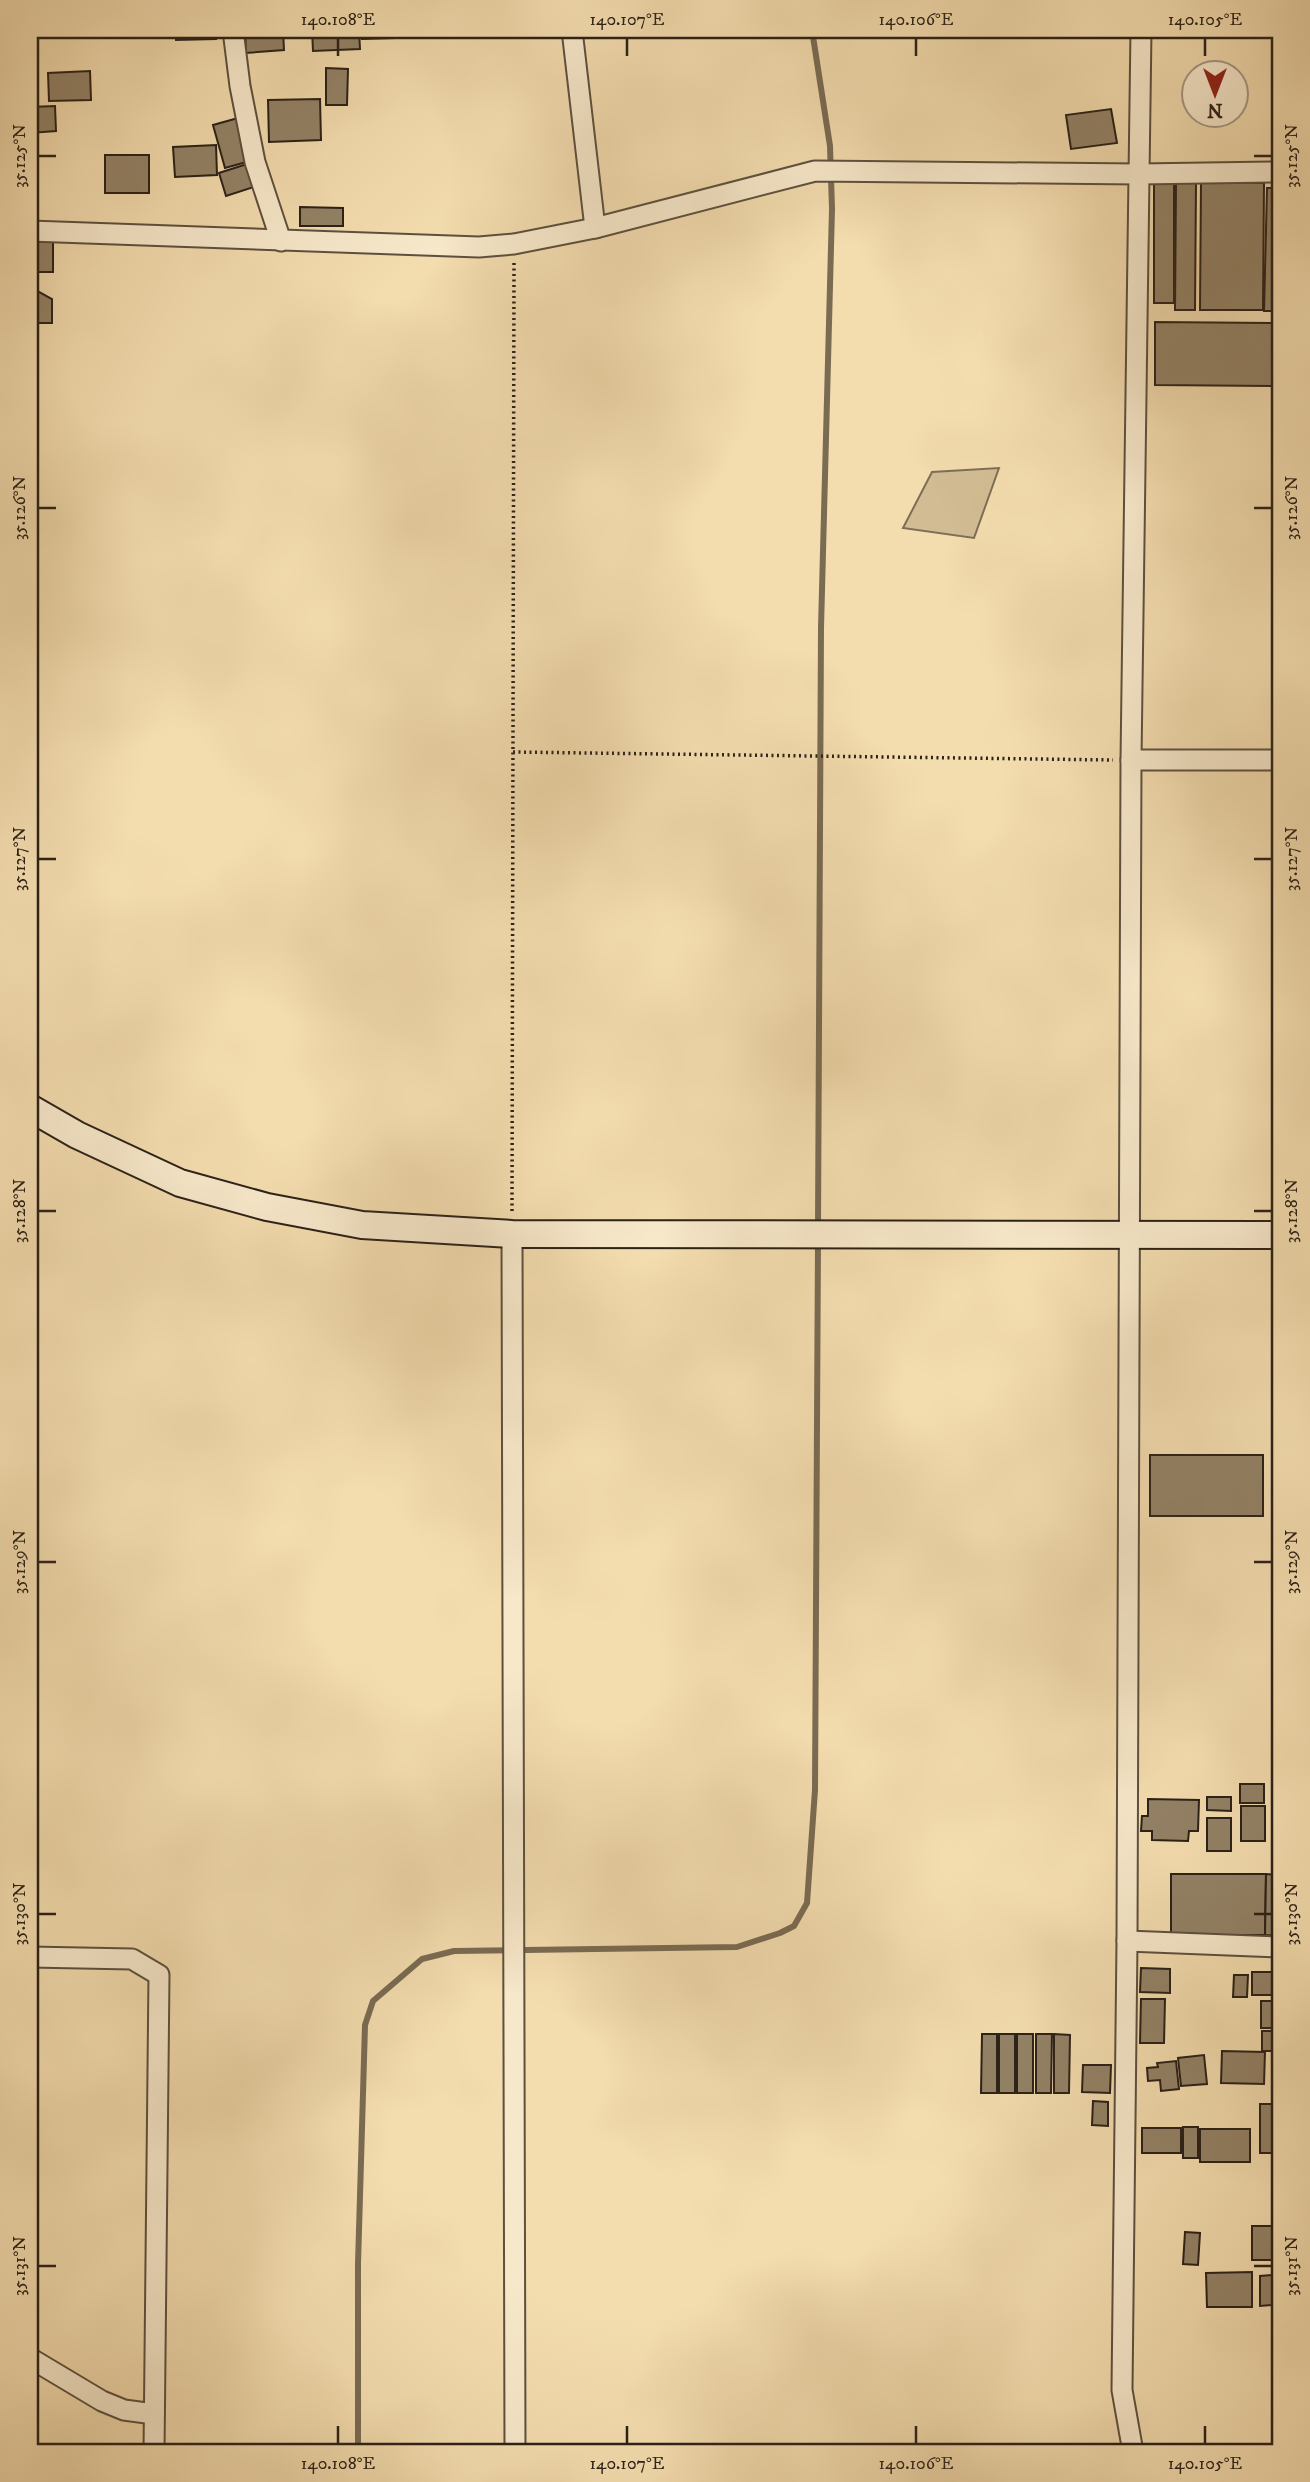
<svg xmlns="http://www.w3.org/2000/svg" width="1310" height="2482" font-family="'IM FELL DW Pica',serif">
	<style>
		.green { fill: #d1bc94; stroke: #7e6e56; stroke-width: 2 }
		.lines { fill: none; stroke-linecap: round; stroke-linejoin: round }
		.stream { stroke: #7a6b53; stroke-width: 6 }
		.building { fill: #938266; stroke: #2b2118; stroke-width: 2 }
		.street-casing { stroke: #5d503e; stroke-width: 23 }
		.secondary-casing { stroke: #2b2118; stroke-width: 30 }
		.path { stroke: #2b2118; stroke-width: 3.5; stroke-dasharray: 2 3.5; stroke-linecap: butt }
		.street { stroke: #f7e8ca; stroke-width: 19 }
		.secondary { stroke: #f7e8ca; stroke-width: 26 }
		.ticks { fill: none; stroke: #2b2118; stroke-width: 2.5 }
		.neatline { fill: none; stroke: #2b2118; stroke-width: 2.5 }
		.ticks-label { font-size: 18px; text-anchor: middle; fill: #2b2118 }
	</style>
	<rect width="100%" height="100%" fill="#f3dcae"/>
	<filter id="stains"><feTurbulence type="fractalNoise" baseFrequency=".00286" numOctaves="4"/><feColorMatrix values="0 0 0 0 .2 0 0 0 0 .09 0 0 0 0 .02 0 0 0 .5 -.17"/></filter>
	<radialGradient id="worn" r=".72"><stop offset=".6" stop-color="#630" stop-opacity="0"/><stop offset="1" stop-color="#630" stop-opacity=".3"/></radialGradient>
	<path class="green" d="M999,468L974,538L903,528L932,472Z"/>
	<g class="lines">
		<g class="stream">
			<path d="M812,30L830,146L832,209L821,628L818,1226"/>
			<path d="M358,2452V2264L365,2025L373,2001L422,1959L454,1951L737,1947L780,1933L794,1926L807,1903L815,1790L818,1241"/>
		</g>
	</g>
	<g class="building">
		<path d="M77,30H128L77,32Z"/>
		<path d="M176,30H216V39L176,40Z"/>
		<path d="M245,30H283L284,50L246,53Z"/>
		<path d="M312,30H359L360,49L313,51Z"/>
		<path d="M361,30H395V38L362,39Z"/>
		<path d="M326,68L348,69L347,105H326Z"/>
		<path d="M90,71L91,100L49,101L48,73Z"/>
		<path d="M320,99L321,140L269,142L268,100Z"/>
		<path d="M55,106L56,131L30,133V107Z"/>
		<path d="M1111,109L1117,143L1071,149L1066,115Z"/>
		<path d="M238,118L250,161L225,168L213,125Z"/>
		<path d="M216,145L217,175L175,177L173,147Z"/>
		<rect x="105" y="155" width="44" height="38"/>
		<path d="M250,163L257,186L226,196L219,173Z"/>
		<rect x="1154" y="182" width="20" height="121"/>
		<path d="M1201,182L1264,183L1263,310H1200Z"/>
		<path d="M1176,183H1196L1195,310H1175Z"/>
		<path d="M1267,188H1280V311H1264Z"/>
		<path d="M300,207L343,208V226H300Z"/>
		<rect x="30" y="242" width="23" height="30"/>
		<path d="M30,287L52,299V323H30Z"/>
		<path d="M1155,322L1280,323V386L1155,385Z"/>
		<rect x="1150" y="1455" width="113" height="61"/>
		<rect x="1240" y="1784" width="24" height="19"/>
		<path d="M1207,1797H1231V1811L1207,1810Z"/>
		<path d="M1148,1799L1199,1800L1198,1831H1189L1188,1841L1152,1840V1831H1141L1142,1816H1148Z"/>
		<rect x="1241" y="1806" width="24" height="35"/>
		<rect x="1207" y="1818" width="24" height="33"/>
		<path d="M1171,1874H1266L1265,1935H1171Z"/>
		<path d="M1266,1874L1279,1875V1936L1265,1935Z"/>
		<path d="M1141,1968L1170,1969V1993L1140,1992Z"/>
		<path d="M1252,1972H1280L1279,1995H1252Z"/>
		<path d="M1234,1975H1248L1247,1997H1233Z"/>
		<path d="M1141,1999H1165L1164,2043H1140Z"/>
		<rect x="1261" y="2001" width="19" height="27"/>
		<rect x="1262" y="2031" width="18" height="20"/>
		<path d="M982,2034H997V2093H981Z"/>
		<rect x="999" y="2034" width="16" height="59"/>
		<rect x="1017" y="2034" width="16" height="59"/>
		<path d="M1036,2034H1052L1051,2093H1036Z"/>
		<path d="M1054,2034L1070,2035L1069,2093H1054Z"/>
		<path d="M1222,2051L1265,2052L1264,2084L1221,2083Z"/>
		<path d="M1204,2055L1207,2084L1181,2086L1178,2058Z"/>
		<path d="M1176,2061L1179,2089L1161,2091L1160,2080L1148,2081L1147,2068L1158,2067L1157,2063Z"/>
		<path d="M1083,2065H1111L1110,2093L1082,2092Z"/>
		<path d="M1093,2101L1108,2102V2126L1092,2125Z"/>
		<path d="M1260,2104H1278L1277,2153H1260Z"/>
		<rect x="1183" y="2127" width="15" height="31"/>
		<rect x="1142" y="2128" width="39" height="25"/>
		<rect x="1200" y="2129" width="50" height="33"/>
		<rect x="1252" y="2226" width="26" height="34"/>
		<path d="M1185,2232L1200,2233L1198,2265L1183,2264Z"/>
		<path d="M1252,2272V2307H1207L1206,2273Z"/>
		<path d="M1272,2275V2305L1260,2306V2276Z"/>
	</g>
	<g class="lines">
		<g class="street-casing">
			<g id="street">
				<path d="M233,30L240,86L255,162L281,241"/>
				<path d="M572,30L595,228"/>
				<path d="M30,231L479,247L514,244L595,228L815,171L1139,174L1280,172"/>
				<path d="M1131,760H1280"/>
				<path d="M512,1234L515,2452"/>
				<path d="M1127,1941L1280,1947"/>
				<path d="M30,1957L132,1959L159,1975L154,2452"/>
				<path d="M30,2358L102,2401L124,2410L154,2414"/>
				<path d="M1133,2452L1122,2390L1127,1941L1131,760L1141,30"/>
			</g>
		</g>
		<g class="secondary-casing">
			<path id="secondary" d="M30,1108L77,1135L180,1183L267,1207L362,1225L512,1234L1280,1235"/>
		</g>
		<g class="path">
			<path d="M513,752L1113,760"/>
			<path d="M512,1211L514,263"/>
		</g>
		<use href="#street" class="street"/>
		<use href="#secondary" class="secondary"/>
	</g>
	<path class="ticks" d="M338,38V56M627,38V56M916,38V56M1205,38V56M38,156H56M1254,156H1272M38,508H56M1254,508H1272M38,859H56M1254,859H1272M38,1211H56M1254,1211H1272M38,1562H56M1254,1562H1272M38,1914H56M1254,1914H1272M38,2266H56M1254,2266H1272M338,2426V2444M627,2426V2444M916,2426V2444M1205,2426V2444"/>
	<rect width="1310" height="2482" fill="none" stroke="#f3dcae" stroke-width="77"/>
	<g transform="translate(1215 94) rotate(180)"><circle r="33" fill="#f7e8ca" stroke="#a59883" stroke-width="2"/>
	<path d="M0-5L12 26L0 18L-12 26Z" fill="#8f2418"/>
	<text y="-10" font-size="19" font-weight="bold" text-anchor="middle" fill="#2b2118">N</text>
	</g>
	<rect x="38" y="38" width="1234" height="2406" class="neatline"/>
	<g class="ticks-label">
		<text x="338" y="25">140.108°E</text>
		<text x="627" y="25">140.107°E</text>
		<text x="916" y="25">140.106°E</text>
		<text x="1205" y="25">140.105°E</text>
		<text transform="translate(1291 156) rotate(-90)" y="6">35.125°N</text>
		<text transform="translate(19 156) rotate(-90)" y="6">35.125°N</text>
		<text transform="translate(1291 508) rotate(-90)" y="6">35.126°N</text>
		<text transform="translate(19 508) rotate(-90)" y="6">35.126°N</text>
		<text transform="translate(1291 859) rotate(-90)" y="6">35.127°N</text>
		<text transform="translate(19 859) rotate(-90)" y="6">35.127°N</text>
		<text transform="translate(19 1211) rotate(-90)" y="6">35.128°N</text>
		<text transform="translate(1291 1211) rotate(-90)" y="6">35.128°N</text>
		<text transform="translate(19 1562) rotate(-90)" y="6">35.129°N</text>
		<text transform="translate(1291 1562) rotate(-90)" y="6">35.129°N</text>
		<text transform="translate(1291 1914) rotate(-90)" y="6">35.130°N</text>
		<text transform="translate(19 1914) rotate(-90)" y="6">35.130°N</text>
		<text transform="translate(19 2266) rotate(-90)" y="6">35.131°N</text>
		<text transform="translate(1291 2266) rotate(-90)" y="6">35.131°N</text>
		<text x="338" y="2469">140.108°E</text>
		<text x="627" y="2469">140.107°E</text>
		<text x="916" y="2469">140.106°E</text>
		<text x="1205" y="2469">140.105°E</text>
	</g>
	<rect width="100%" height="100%" filter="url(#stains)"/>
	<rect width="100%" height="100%" fill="url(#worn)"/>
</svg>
